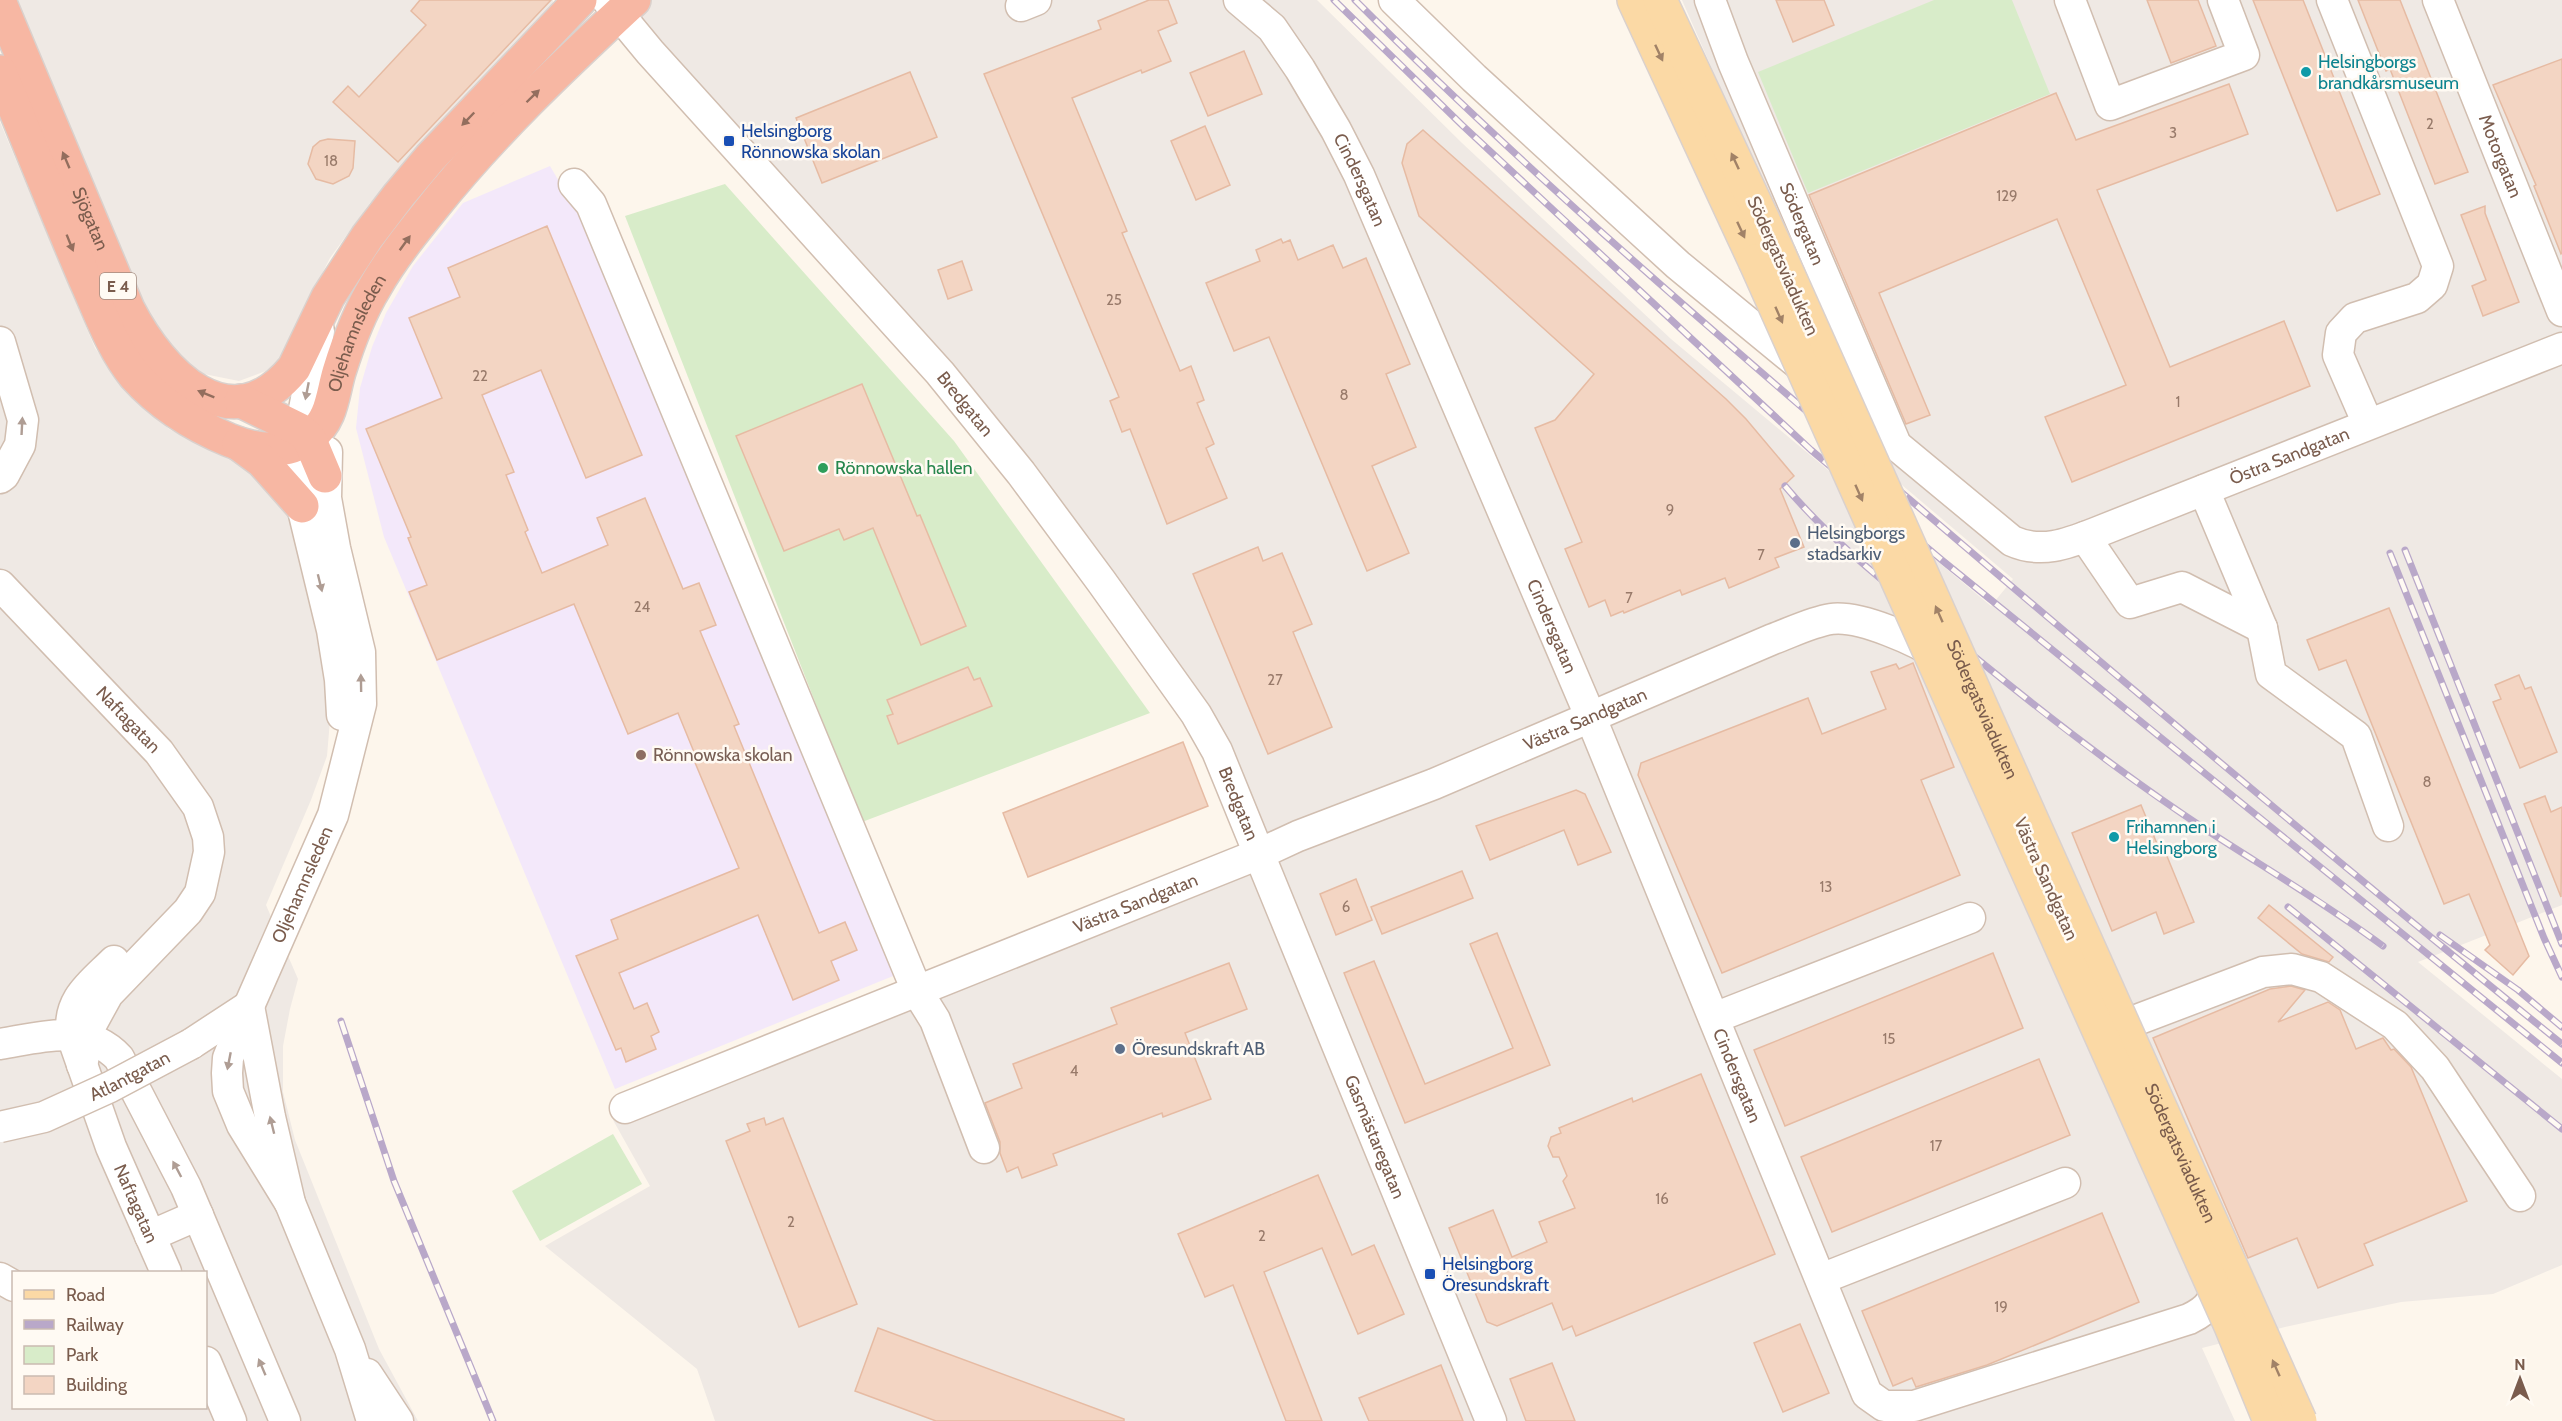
<svg xmlns="http://www.w3.org/2000/svg" width="2562" height="1421" font-family="Cabin,sans-serif">
	<style>
		.industrial { fill: #efe9e4; fill-rule: evenodd }
		.education { fill: #f3e8fa }
		.green { fill: #d8ecc9 }
		.building { fill: #f3d5c3; stroke: #e6bba3; stroke-width: 1.5 }
		.lines { fill: none; stroke-linecap: round; stroke-linejoin: round }
		.minor-casing { stroke: #d1beb0; stroke-width: 33 }
		.major-casing { stroke: #dad1cd; stroke-width: 36 }
		.highway-casing { stroke: #dad1cd; stroke-width: 36 }
		.minor { stroke: #fff; stroke-width: 30 }
		.major { stroke: #fbd9a5; stroke-width: 33 }
		.highway { stroke: #f7b7a3; stroke-width: 33 }
		.rail-casing { stroke: #b9a8c9; stroke-width: 7 }
		.rail { stroke: #fffaf3; stroke-width: 4.5; stroke-dasharray: 14; stroke-linecap: butt }
		.minor-bridge-casing { stroke: #d1beb0; stroke-width: 33; stroke-linecap: butt }
		.major-bridge-casing { stroke: #dad1cd; stroke-width: 36; stroke-linecap: butt }
		.minor-bridge { stroke: #fff; stroke-width: 30 }
		.major-bridge { stroke: #fbd9a5; stroke-width: 33 }
		.oneway { fill: #a18267 }
		.oneway2 { fill: #936e5e }
		.oneway3 { fill: #af9d94 }
		.culture-dot { fill: #0f9aa8; stroke: #fffaf3; stroke-width: 2 }
		.transit-dot { fill: #1a4fb4; stroke: #fffaf3; stroke-width: 2 }
		.leisure-dot { fill: #2e9e5b; stroke: #fffaf3; stroke-width: 2 }
		.service-dot { fill: #5c6f8a; stroke: #fffaf3; stroke-width: 2 }
		.education-dot { fill: #8d6e63; stroke: #fffaf3; stroke-width: 2 }
		.labels { text-anchor: middle; dominant-baseline: central; stroke-width: 5; stroke-linejoin: round; paint-order: stroke }
		.number-label { font-size: 15px; fill: #987a6a }
		.shield { fill: #fffaf3; stroke: #a28b7f; stroke-width: 1.5 }
		.shield-label { font-size: 16px; font-weight: bold; fill: #7a5c4d }
		.culture-label { font-size: 18px; fill: #0d838f; stroke: #fffaf3; text-anchor: start }
		.transit-label { font-size: 18px; fill: #164399; stroke: #fffaf3; text-anchor: start }
		.street-label { font-size: 18px; fill: #7a5c4d; stroke: #fffaf3 }
		.leisure-label { font-size: 18px; fill: #27864d; stroke: #fffaf3; text-anchor: start }
		.service-label { font-size: 18px; fill: #4e5e75; stroke: #fffaf3; text-anchor: start }
		.education-label { font-size: 18px; fill: #785e54; stroke: #fffaf3; text-anchor: start }
	</style>
	<rect width="100%" height="100%" fill="#fdf6ec"/>
	<g class="industrial">
		<path d="M13,0H553L552,14L466,107L370,203L330,258L308,301L294,338L271,369L239,381L204,374L175,354L150,325Z"/>
		<path d="M646,0H1317L1462,143L1671,339L1991,606L2013,579L1889,474L1682,0H2562V905L2418,962L2562,1079V1265L2493,1294L2401,1302L2285,1327L2202,1348L2235,1421H715L697,1369L545,1246L650,1186L613,1120L1267,856L1202,711L629,16Z"/>
		<path d="M0,122L95,348L122,384L169,429L196,443L242,461L290,505L318,609L330,720L327,756L311,800L266,905L298,979L290,1009L283,1046V1092L295,1140L379,1349L418,1421H0ZM14,1272H206V1408H14Z"/>
	</g>
	<path class="education" d="M550,166L577,212L898,974L615,1089L384,537L356,428L360,388L372,347L386,313L413,266L463,203Z"/>
	<g class="green">
		<path d="M1934,0H2012L2050,94L1808,193L1758,72Z"/>
		<path d="M725,184L954,441L1150,713L862,822L625,216Z"/>
		<path d="M613,1134L642,1184L540,1241L512,1191Z"/>
	</g>
	<g class="building">
		<path d="M420,0H551L398,162L333,102L348,86L359,97L426,25L411,11Z"/>
		<path d="M1149,0H1168L1177,23L1158,31L1171,61L1142,73L1141,70L1072,98L1127,231L1122,233L1180,371L1191,366L1204,400L1197,403L1214,444L1206,448L1227,498L1167,524L1130,429L1122,432L1110,401L1119,397L984,74L1101,29L1098,21Z"/>
		<path d="M1776,0H1824L1834,25L1793,42Z"/>
		<path d="M2147,0H2198L2216,46L2171,63Z"/>
		<path d="M2253,0H2303L2380,194L2337,211Z"/>
		<path d="M2358,0H2400L2468,172L2435,184L2390,69L2386,71Z"/>
		<path d="M1244,51L1262,94L1208,116L1190,73Z"/>
		<path d="M2562,59V253L2561,254L2534,186L2536,185L2493,85Z"/>
		<path d="M910,72L937,137L822,183L796,118Z"/>
		<path d="M2229,84L2248,134L2097,190L2170,367L2284,321L2310,386L2072,482L2045,417L2126,385L2057,219L1879,293L1930,415L1906,424L1809,195L2056,93L2076,140Z"/>
		<path d="M1205,126L1230,185L1196,200L1171,141Z"/>
		<path d="M1423,130L1726,399L1746,419L1794,476L1780,489L1804,547L1775,558L1779,567L1729,588L1725,578L1682,595L1680,590L1624,613L1623,611L1611,616L1605,600L1589,607L1565,549L1582,542L1535,428L1555,420L1594,374L1419,216L1402,163L1407,144Z"/>
		<path d="M328,139L355,141L353,168L349,176L333,184L316,179L308,164L313,147L320,141Z"/>
		<path d="M2485,206V213L2519,302L2483,316L2472,286L2486,280L2461,215Z"/>
		<path d="M547,226L642,455L586,478L541,370L482,395L514,472L506,475L528,530L525,532L542,573L608,545L597,518L645,498L683,589L699,583L716,625L700,631L739,724L734,726L819,933L845,922L857,950L831,961L839,980L793,1000L758,915L619,973L634,1009L647,1003L659,1032L651,1036L656,1049L626,1062L621,1048L616,1050L576,956L618,939L611,920L739,868L691,753L694,752L678,713L628,734L574,604L437,660L409,592L427,585L408,538L411,537L366,429L442,398L409,318L460,297L448,268Z"/>
		<path d="M1281,239L1283,243L1290,240L1298,260L1333,245L1343,268L1366,258L1410,364L1386,374L1416,447L1372,466L1409,553L1367,571L1269,337L1234,351L1206,283L1260,261L1256,250Z"/>
		<path d="M962,261L972,290L948,299L938,270Z"/>
		<path d="M862,384L917,516L920,515L966,626L921,645L873,528L844,540L839,529L784,551L736,436Z"/>
		<path d="M1258,547L1263,561L1282,553L1312,624L1293,632L1332,727L1268,754L1193,574Z"/>
		<path d="M2389,608L2529,956L2513,975L2485,950L2490,945L2469,894L2444,904L2346,660L2319,670L2307,640Z"/>
		<path d="M1913,663L1954,767L1921,780L1960,875L1722,973L1638,775L1641,763L1808,698L1822,734L1886,709L1871,672L1896,664L1899,669Z"/>
		<path d="M968,667L974,680L980,678L992,706L898,744L887,716L893,714L887,700Z"/>
		<path d="M2519,675L2525,689L2531,687L2557,752L2520,768L2493,702L2501,699L2495,685Z"/>
		<path d="M1183,742L1208,806L1028,877L1003,813Z"/>
		<path d="M1576,790L1585,794L1611,852L1578,865L1564,830L1490,860L1476,826Z"/>
		<path d="M2545,796L2551,812L2562,807L2561,897L2524,804Z"/>
		<path d="M2141,805L2160,851L2164,849L2194,922L2164,934L2156,912L2112,931L2072,833Z"/>
		<path d="M1462,871L1473,898L1382,934L1371,907Z"/>
		<path d="M1356,879L1372,920L1336,935L1320,894Z"/>
		<path d="M2269,905L2333,957L2329,962L2302,954L2258,918Z"/>
		<path d="M1497,933L1550,1065L1405,1123L1344,973L1374,961L1425,1084L1513,1048L1470,944Z"/>
		<path d="M1993,953L2023,1028L1785,1126L1754,1050Z"/>
		<path d="M1229,963L1247,1009L1185,1033L1211,1099L1163,1117L1162,1113L1053,1154L1057,1165L1022,1178L1018,1167L1007,1172L1000,1153V1142L985,1103L1022,1088L1013,1064L1117,1024L1111,1008Z"/>
		<path d="M2291,986L2305,990L2278,1022L2328,1002L2340,1010L2356,1049L2383,1038L2391,1050L2394,1049L2411,1067L2467,1201L2364,1244L2373,1265L2318,1288L2297,1238L2248,1258L2153,1038L2270,989Z"/>
		<path d="M2039,1059L2070,1135L1832,1232L1801,1157Z"/>
		<path d="M1701,1074L1775,1254L1576,1336L1572,1326L1563,1330L1552,1303L1497,1326L1487,1322L1449,1228L1493,1210L1512,1257L1547,1242L1539,1222L1575,1208L1563,1181L1567,1176L1559,1157H1553L1548,1146L1551,1137L1561,1133L1559,1128L1632,1098L1633,1102Z"/>
		<path d="M764,1118L766,1125L783,1118L857,1304L799,1327L726,1141L750,1131L747,1124Z"/>
		<path d="M1318,1175L1352,1255L1374,1245L1404,1314L1358,1334L1322,1248L1264,1272L1322,1421H1286L1233,1285L1205,1297L1178,1234Z"/>
		<path d="M2102,1213L2139,1302L1987,1365L1916,1387L1912,1378L1893,1386L1862,1311Z"/>
		<path d="M1800,1324L1829,1393L1783,1412L1754,1343Z"/>
		<path d="M878,1328L1124,1419V1421H936L855,1391Z"/>
		<path d="M1552,1363L1575,1421H1526L1510,1379Z"/>
		<path d="M1441,1365L1463,1421H1369L1359,1398Z"/>
	</g>
	<g class="lines">
		<g class="minor-casing">
			<g id="minor">
				<path id="s1" d="M607,0L650,52L940,373L1021,473L1101,581L1196,714L1217,751L1259,854L1491,1421"/>
				<path id="s2" d="M1239,0L1272,28L1300,69L1336,130L1359,175L1591,718L1867,1394L1884,1406H1914L2189,1319C2212,1308 2216,1298 2218,1273"/>
				<path d="M1394,0L1474,78L1678,265L1807,371"/>
				<path id="s3" d="M1710,0L1733,62L1894,440"/>
				<path d="M2070,0L2110,105L2244,55L2223,0"/>
				<path d="M2332,0L2438,266L2432,285L2417,298L2355,318L2341,333L2338,355L2368,424"/>
				<path id="s4" d="M2438,0L2562,311"/>
				<path d="M1021,6L1036,0"/>
				<path d="M574,184L591,204L917,991L935,1020L984,1148"/>
				<path d="M319,331L300,430L302,506L332,630L340,680L342,715"/>
				<path d="M0,342L23,420L20,445L4,475L0,478"/>
				<path id="s5" d="M1844,402L2012,541C2041,554 2067,544 2095,533L2562,348"/>
				<path d="M2204,490L2262,628L2271,674L2356,736L2388,826"/>
				<path d="M2085,537L2130,603L2182,587L2262,628"/>
				<path id="s6" d="M0,585L159,752L198,807L208,837L209,852L200,893L188,911L108,994L91,1025L82,1065"/>
				<path id="s7" d="M114,961C92,983 66,1000 72,1036L111,1147L166,1272"/>
				<path d="M249,1006L270,1117L290,1203L350,1349L372,1421"/>
				<path d="M1714,1018L1970,918"/>
				<path d="M2113,1029L2263,972L2292,969L2321,977L2395,1025L2435,1068L2520,1196"/>
				<path d="M0,1044C43,1037 86,1023 119,1058L186,1187L285,1421"/>
				<path d="M191,1044L249,1006"/>
				<path id="s8" d="M625,1108L1259,854L1298,836L1434,784L1773,639C1792,632 1812,622 1831,619C1860,615 1918,641 1943,658"/>
				<path id="s9" d="M290,1203L242,1125L228,1091L227,1073L228,1058L249,1006L333,815L361,704L360,652L335,548L326,498L327,452"/>
				<path d="M150,1236L198,1215"/>
				<path d="M0,1278L14,1286"/>
				<path d="M1821,1279L2065,1183"/>
				<path d="M206,1362L231,1421"/>
				<path d="M367,1374L398,1421"/>
			</g>
		</g>
		<g class="major-casing">
			<g id="major">
				<path d="M1634,0L1755,261"/>
				<path d="M1660,0L1778,252"/>
			</g>
		</g>
		<g class="highway-casing">
			<g id="highway">
				<path id="s10" d="M0,3L128,309C161,373 230,446 294,368L328,297L367,237L399,195L430,158L580,0"/>
				<path id="s11" d="M0,72C28,141 56,211 85,279C100,312 112,348 135,376C161,405 193,425 229,440C256,451 287,455 311,436C332,419 332,396 339,372C348,343 359,313 375,287C391,259 412,233 433,207C493,132 563,66 634,0"/>
				<path d="M241,401L300,430L309,438L325,476"/>
				<path d="M239,444L262,461L302,506"/>
			</g>
		</g>
		<use href="#minor" class="minor"/>
		<use href="#major" class="major"/>
		<use href="#highway" class="highway"/>
		<g class="rail-casing">
			<g id="rail">
				<path d="M1334,0L1462,125L1811,450L1943,561L2562,1063"/>
				<path d="M1355,0C1533,178 1724,341 1915,504C2129,687 2343,867 2562,1044"/>
				<path d="M1785,486C1828,537 1877,576 1928,618C2017,693 2108,765 2205,829C2265,868 2326,904 2383,946"/>
				<path d="M2405,550L2562,944"/>
				<path d="M2390,553L2544,938L2562,977"/>
				<path d="M2288,907L2562,1129"/>
				<path d="M2440,935L2518,990L2562,1027"/>
				<path d="M341,1021L394,1181L493,1421"/>
			</g>
		</g>
		<use href="#rail" class="rail"/>
		<g class="minor-bridge-casing">
			<g id="minor-bridge">
				<path id="s12" d="M0,1127L44,1117L110,1087L191,1044"/>
			</g>
		</g>
		<g class="major-bridge-casing">
			<g id="major-bridge">
				<path id="s13" d="M1778,252L2300,1421"/>
				<path d="M1755,261L2231,1326L2270,1421"/>
			</g>
		</g>
		<use href="#minor-bridge" class="minor-bridge"/>
		<use href="#major-bridge" class="major-bridge"/>
	</g>
	<defs><path id="oneway-solid" d="M-6-.8H1V-3.2L6.5 0L1 3.2V.8H-6Z" transform="scale(1.5)"/></defs>
	<g class="oneway">
		<use href="#oneway-solid" transform="translate(1659 53) rotate(65)"/>
		<use href="#oneway-solid" transform="translate(1735 161) rotate(-115)"/>
		<use href="#oneway-solid" transform="translate(1741 230) rotate(65)"/>
		<use href="#oneway-solid" transform="translate(1779 315) rotate(66)"/>
		<use href="#oneway-solid" transform="translate(1859 493) rotate(66)"/>
		<use href="#oneway-solid" transform="translate(1939 614) rotate(-114)"/>
		<use href="#oneway-solid" transform="translate(2276 1368) rotate(-114)"/>
	</g>
	<g class="oneway2">
		<use href="#oneway-solid" transform="translate(533 96) rotate(-44)"/>
		<use href="#oneway-solid" transform="translate(468 119) rotate(134)"/>
		<use href="#oneway-solid" transform="translate(66 160) rotate(-113)"/>
		<use href="#oneway-solid" transform="translate(70 243) rotate(68)"/>
		<use href="#oneway-solid" transform="translate(405 243) rotate(-54)"/>
		<use href="#oneway-solid" transform="translate(206 394) rotate(-158)"/>
	</g>
	<g class="oneway3">
		<use href="#oneway-solid" transform="translate(307 391) rotate(101)"/>
		<use href="#oneway-solid" transform="translate(22 426) rotate(-87)"/>
		<use href="#oneway-solid" transform="translate(320 583) rotate(76)"/>
		<use href="#oneway-solid" transform="translate(361 683) rotate(-91)"/>
		<use href="#oneway-solid" transform="translate(229 1061) rotate(101)"/>
		<use href="#oneway-solid" transform="translate(272 1125) rotate(-104)"/>
		<use href="#oneway-solid" transform="translate(177 1169) rotate(-118)"/>
		<use href="#oneway-solid" transform="translate(262 1367) rotate(-113)"/>
	</g>
	<g class="culture-dot">
		<circle cx="2306" cy="72" r="6"/>
		<circle cx="2114" cy="837" r="6"/>
	</g>
	<g class="transit-dot">
		<rect x="723" y="135" width="12" height="12" rx="3"/>
		<rect x="1424" y="1268" width="12" height="12" rx="3"/>
	</g>
	<circle class="leisure-dot" cx="823" cy="468" r="6"/>
	<g class="service-dot">
		<circle cx="1795" cy="543" r="6"/>
		<circle cx="1120" cy="1049" r="6"/>
	</g>
	<circle class="education-dot" cx="641" cy="755" r="6"/>
	<g class="labels">
		<g class="number-label">
			<text x="2430" y="124">2</text>
			<text x="2173" y="133">3</text>
			<text x="331" y="161">18</text>
			<text x="2007" y="196">129</text>
			<text x="1114" y="300">25</text>
			<text x="480" y="376">22</text>
			<text x="1344" y="395">8</text>
			<text x="2178" y="402">1</text>
			<text x="1670" y="510">9</text>
			<text x="1761" y="555">7</text>
			<text x="1629" y="598">7</text>
			<text x="642" y="607">24</text>
			<text x="1275" y="680">27</text>
			<text x="2427" y="782">8</text>
			<text x="1826" y="887">13</text>
			<text x="1346" y="907">6</text>
			<text x="1889" y="1039">15</text>
			<text x="1074" y="1071">4</text>
			<text x="1936" y="1146">17</text>
			<text x="1662" y="1199">16</text>
			<text x="791" y="1222">2</text>
			<text x="1262" y="1236">2</text>
			<text x="2001" y="1307">19</text>
		</g>
		<rect class="shield" x="100" y="273" width="36" height="26" rx="4.5"/>
		<g class="shield-label">
			<text x="118" y="286">E 4</text>
		</g>
		<g class="culture-label">
			<text x="2318" y="62">Helsingborgs<tspan x="2318" dy="21">brandkårsmuseum</tspan></text>
			<text x="2126" y="827">Frihamnen i<tspan x="2126" dy="21">Helsingborg</tspan></text>
		</g>
		<g class="transit-label">
			<text x="741" y="131">Helsingborg<tspan x="741" dy="21">Rönnowska skolan</tspan></text>
			<text x="1442" y="1264">Helsingborg<tspan x="1442" dy="21">Öresundskraft</tspan></text>
		</g>
		<g class="street-label">
			<text stroke="none"><textPath href="#s4" startOffset="168">Motorgatan</textPath></text>
			<text stroke="none"><textPath href="#s2" startOffset="219">Cindersgatan</textPath></text>
			<text stroke="none"><textPath href="#s10" startOffset="234">Sjögatan</textPath></text>
			<text stroke="none"><textPath href="#s3" startOffset="242">Södergatan</textPath></text>
			<text transform="translate(1783 266) rotate(66)">Södergatsviadukten</text>
			<text stroke="none"><textPath href="#s11" startOffset="648">Oljehamnsleden</textPath></text>
			<text stroke="none"><textPath href="#s1" startOffset="540">Bredgatan</textPath></text>
			<text stroke="none"><textPath href="#s5" startOffset="513">Östra Sandgatan</textPath></text>
			<text stroke="none"><textPath href="#s2" startOffset="705">Cindersgatan</textPath></text>
			<text stroke="none"><textPath href="#s13" startOffset="501">Södergatsviadukten</textPath></text>
			<text stroke="none"><textPath href="#s6" startOffset="186">Naftagatan</textPath></text>
			<text stroke="none"><textPath href="#s8" startOffset="1036">Västra Sandgatan</textPath></text>
			<text stroke="none"><textPath href="#s1" startOffset="1026">Bredgatan</textPath></text>
			<text transform="translate(2046 879) rotate(66)">Västra Sandgatan</text>
			<text stroke="none"><textPath href="#s9" startOffset="350">Oljehamnsleden</textPath></text>
			<text stroke="none"><textPath href="#s8" startOffset="550">Västra Sandgatan</textPath></text>
			<text stroke="none"><textPath href="#s12" startOffset="140">Atlantgatan</textPath></text>
			<text stroke="none"><textPath href="#s2" startOffset="1191">Cindersgatan</textPath></text>
			<text stroke="none"><textPath href="#s1" startOffset="1386">Gasmästaregatan</textPath></text>
			<text stroke="none"><textPath href="#s13" startOffset="987">Södergatsviadukten</textPath></text>
			<text stroke="none"><textPath href="#s7" startOffset="270">Naftagatan</textPath></text>
		</g>
		<g class="leisure-label">
			<text x="835" y="468">Rönnowska hallen</text>
		</g>
		<g class="service-label">
			<text x="1807" y="533">Helsingborgs<tspan x="1807" dy="21">stadsarkiv</tspan></text>
			<text x="1132" y="1049">Öresundskraft AB</text>
		</g>
		<g class="education-label">
			<text x="653" y="755">Rönnowska skolan</text>
		</g>
	</g>
	<rect x="12" y="1271" width="195" height="138" fill="#fffaf3" stroke="#cabbb1" stroke-width="1.5"/>
	<rect x="24" y="1290" width="30" height="9" fill="#fbd9a5" stroke="#cabbb1" stroke-width="1.5"/>
	<text x="66" y="1301" font-size="18" fill="#7a5c4d">Road</text>
	<rect x="24" y="1320" width="30" height="9" fill="#b9a8c9" stroke="#cabbb1" stroke-width="1.5"/>
	<text x="66" y="1331" font-size="18" fill="#7a5c4d">Railway</text>
	<rect x="24" y="1346" width="30" height="18" fill="#d8ecc9" stroke="#cabbb1" stroke-width="1.5"/>
	<text x="66" y="1361" font-size="18" fill="#7a5c4d">Park</text>
	<rect x="24" y="1376" width="30" height="18" fill="#f3d5c3" stroke="#cabbb1" stroke-width="1.5"/>
	<text x="66" y="1391" font-size="18" fill="#7a5c4d">Building</text>
	<g transform="translate(2520 1379)" stroke="#fffaf3" stroke-width="4.5" paint-order="stroke">
	<path d="M0-4.5L10 22L0 15L-10 22Z" fill="#7a5c4d"/>
	<text y="-9" font-size="16" font-weight="bold" text-anchor="middle" fill="#7a5c4d">N</text>
	</g>
</svg>
